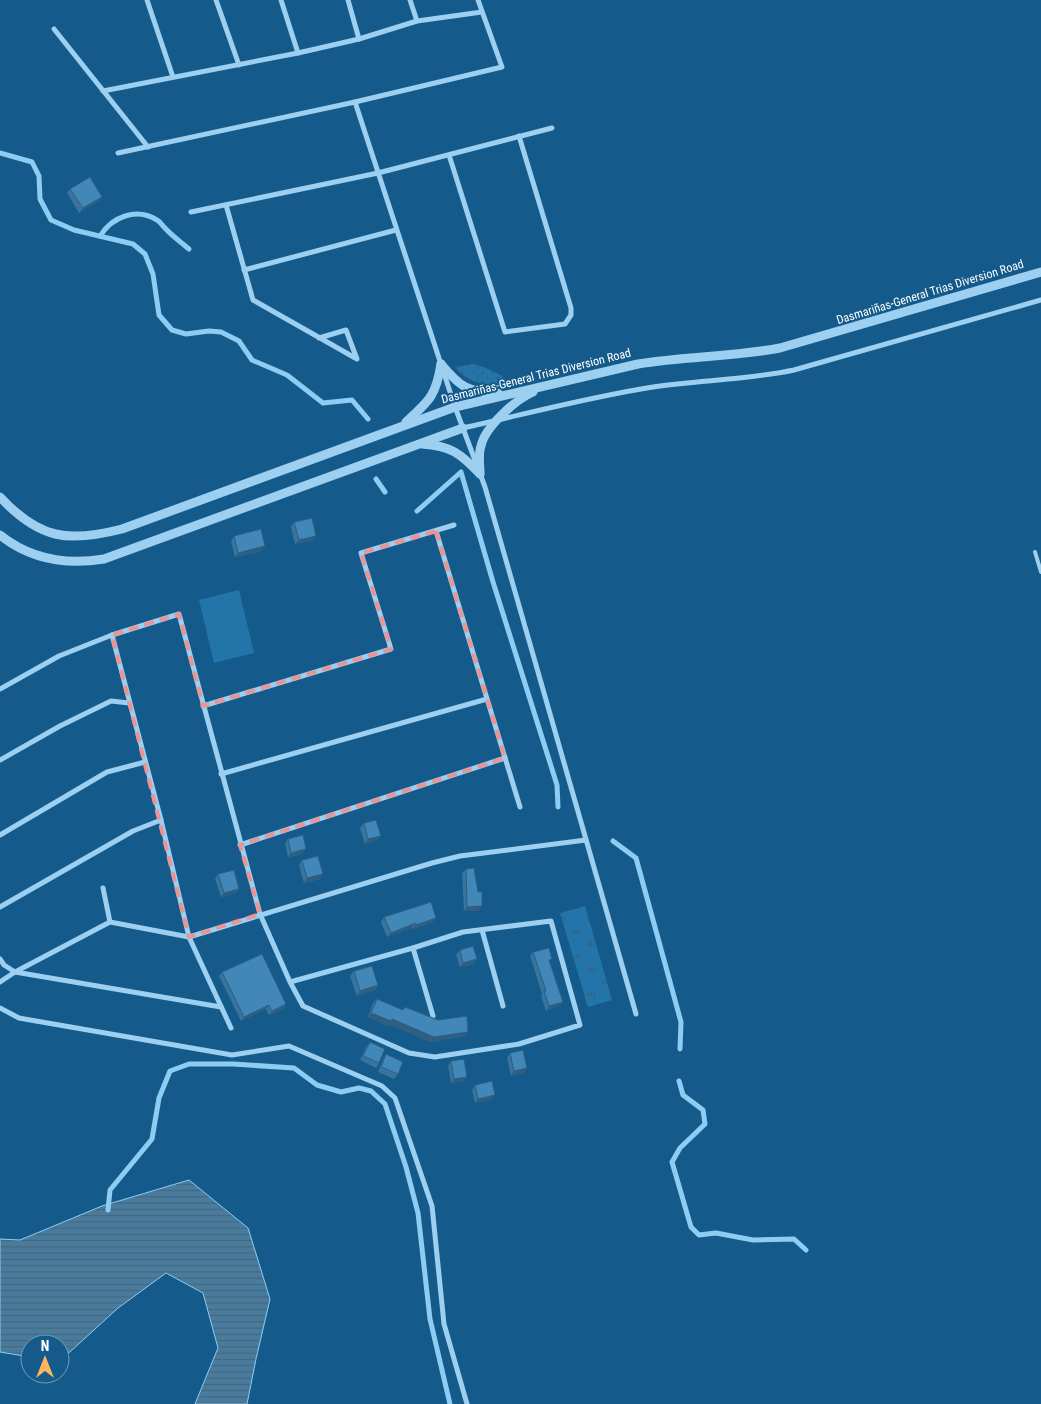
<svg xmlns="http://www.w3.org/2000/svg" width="1041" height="1404" font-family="'Roboto Condensed',sans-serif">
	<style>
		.grass { fill: url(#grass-dots) }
		.park { fill: url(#park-tufts) }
		.pitch { fill: #2375a9 }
		.water { fill: url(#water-rules); stroke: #8ecdf3 }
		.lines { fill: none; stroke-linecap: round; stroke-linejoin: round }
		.stream { stroke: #8ecdf3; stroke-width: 5 }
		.service { stroke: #9ccff0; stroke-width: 4 }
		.minor { stroke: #9ccff0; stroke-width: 5 }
		.tertiary { stroke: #9ccff0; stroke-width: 9 }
		.wall { fill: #38749d }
		.shaded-wall { fill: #2e5e80 }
		.building { fill: #4187b7; stroke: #2e5e80 }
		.marked { fill: none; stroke: #ea9494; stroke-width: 4; stroke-dasharray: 10 6; stroke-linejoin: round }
		.labels { text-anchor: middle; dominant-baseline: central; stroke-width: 4; stroke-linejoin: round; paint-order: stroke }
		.street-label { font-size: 12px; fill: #fff; stroke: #145b8c }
	</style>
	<defs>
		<pattern id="grass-dots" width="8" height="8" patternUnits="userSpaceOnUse" patternTransform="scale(1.25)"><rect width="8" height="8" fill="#2375a9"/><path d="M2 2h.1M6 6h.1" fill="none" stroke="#3a5e76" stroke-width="1.8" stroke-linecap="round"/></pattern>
		<pattern id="park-tufts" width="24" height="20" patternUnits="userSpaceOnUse" patternTransform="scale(1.25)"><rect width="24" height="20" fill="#2375a9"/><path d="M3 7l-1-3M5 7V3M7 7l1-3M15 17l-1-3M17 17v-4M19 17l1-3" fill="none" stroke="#3a5e76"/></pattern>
		<pattern id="water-rules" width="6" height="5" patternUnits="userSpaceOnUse" patternTransform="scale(1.25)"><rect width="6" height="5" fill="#487c9f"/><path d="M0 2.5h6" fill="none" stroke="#4a6476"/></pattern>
	</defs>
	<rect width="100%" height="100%" fill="#145b8c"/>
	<path class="grass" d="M473,364C489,368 501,374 514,386C489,385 472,387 455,367Z"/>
	<path class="park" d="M585,906L612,1000L588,1007L560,913Z"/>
	<path class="pitch" d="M239,590L254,653L214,663L199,600Z"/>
	<path class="water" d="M189,1180L248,1228L270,1299L256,1359L247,1404H195L218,1348L203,1293L166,1273L118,1308L60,1361V1344H30V1357L0,1352V1239L20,1240L102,1206Z"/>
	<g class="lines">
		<g class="stream">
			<path d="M0,153L32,162L39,176L40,199L51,220L74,230L133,244L145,254L153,274L159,315L172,330L186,334L209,331L221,332L239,341L252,360L287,375L323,403L352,400L368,419"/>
			<path d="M100,236C112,217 136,207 157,220C161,222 162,226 165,228C172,236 181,242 189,249"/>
			<path d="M376,479L385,492"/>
			<path d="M417,511L461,472L493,582L557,785L558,807"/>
			<path d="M613,841L636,858L681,1022L680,1049"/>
			<path d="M679,1081L683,1095L703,1110L705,1124L680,1148L672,1162L691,1227L699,1235L716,1233L753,1240L794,1239L806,1250"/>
			<path d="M108,1210L110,1190L152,1139L159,1098L170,1071L189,1064H233L294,1068L317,1085L341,1092L359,1088L371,1091L385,1104L406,1167L418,1213L430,1319L450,1404"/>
		</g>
		<path class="service" d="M1035,552L1041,572"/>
		<g class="minor">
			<path d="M147,0L173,77"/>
			<path d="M216,0L239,65"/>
			<path d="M281,0L298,53"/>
			<path d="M348,0L359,39"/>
			<path d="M410,0L417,21"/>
			<path d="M54,29L148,147"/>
			<path d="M103,91L298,53L359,39L417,21L482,12"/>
			<path d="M355,102L455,407L485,487L636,1014"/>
			<path d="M118,153L355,102L502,67L478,0"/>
			<path d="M449,155L505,332L565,324L571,315V308L519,136"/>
			<path d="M226,205L253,300L357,359L346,330L319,338"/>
			<path d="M191,212L378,173L552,128"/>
			<path d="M244,270L396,230"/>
			<path d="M463,428C526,414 589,397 653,387C700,380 747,380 794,370L1041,300"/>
			<path d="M436,531L520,807"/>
			<path d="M112,635L161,820L189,937L231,1028"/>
			<path d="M0,689L59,656L112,635L179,614L260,914L290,982L303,1006L409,1053L435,1057L519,1044L580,1025L551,921L463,932L413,948L290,982"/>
			<path d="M203,706L391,649L361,553L454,525"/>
			<path d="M0,760L60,726L111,701L129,703"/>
			<path d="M221,774L487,699"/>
			<path d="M0,835L107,772L145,762"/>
			<path d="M240,845L505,758"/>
			<path d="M103,888L110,922"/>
			<path d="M0,907L133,831L161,820"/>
			<path d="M482,930L503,1006"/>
			<path d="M413,948L433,1016"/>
			<path d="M0,959L4,965L15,972L221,1007"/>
			<path d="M0,982L15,972L110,922L189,937L432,863L460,856L586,840"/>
			<path d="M0,1008L19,1018L36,1021L232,1055L289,1046L382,1086L395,1098L432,1206L444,1324L467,1404"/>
		</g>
		<g class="tertiary">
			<path d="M441,364C460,387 467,392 498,393"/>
			<path d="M406,422C429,401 436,396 441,364"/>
			<path d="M422,444C451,446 460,453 480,474"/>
			<path d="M480,474C480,465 478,454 481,446C485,427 515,400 533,392"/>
			<path d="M0,497C39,539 68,543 122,529L455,407L638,364C685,356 733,357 780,348L1041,272"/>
			<path d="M0,535C30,559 67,565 104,559L463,428"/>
		</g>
	</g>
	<g class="wall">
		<path d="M70,189L102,197L99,201L79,213L67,193Z"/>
		<path d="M294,522L313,540L295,544L291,527Z"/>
		<path d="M234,536L262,551L235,557L231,541Z"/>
		<path d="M364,823L377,840L365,844L360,828Z"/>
		<path d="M288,839L303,854L288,857L285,843Z"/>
		<path d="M302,860L320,879L304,883L299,865Z"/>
		<path d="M466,869L479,911H464L462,873Z"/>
		<path d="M218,874L239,889L236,893L221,897L215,879Z"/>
		<path d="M384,917L433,922L413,929L412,927L387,937L381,922Z"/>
		<path d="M460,950L474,964L460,967L456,955Z"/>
		<path d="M533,952L550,963L560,1006L546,1011L541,996L542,994L530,956Z"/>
		<path d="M354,971L378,985L375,990L357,996L350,976Z"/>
		<path d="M222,972L286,1004L283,1009L269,1015L266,1009L241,1021L219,976Z"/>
		<path d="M377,999L403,1010L405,1007L438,1020L468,1032L465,1036L430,1042L389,1024L388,1026L368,1017L373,1003Z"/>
		<path d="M370,1042L379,1063L376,1068L360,1060L366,1047Z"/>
		<path d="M510,1053L527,1068L524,1073L511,1076L507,1058Z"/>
		<path d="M386,1054L398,1074L394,1079L378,1072L383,1059Z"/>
		<path d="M451,1061L464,1081L451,1083L448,1066Z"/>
		<path d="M475,1085L492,1099L475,1103L472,1090Z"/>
	</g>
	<g class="shaded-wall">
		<path d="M102,197L99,201L79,213L83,208Z"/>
		<path d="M316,536L313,540L295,544L299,540Z"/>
		<path d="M265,546L262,551L235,557L238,553Z"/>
		<path d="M381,836L377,840L365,844L368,839Z"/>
		<path d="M306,849L303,854L288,857L291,853Z"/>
		<path d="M323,874L320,879L304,883L307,878Z"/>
		<path d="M239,889L236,893L221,897L224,893Z"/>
		<path d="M482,906L479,911H464L467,907Z"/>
		<path d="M436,918L433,922L413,929L416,925Z"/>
		<path d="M416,923L412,927L387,937L391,933Z"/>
		<path d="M477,959L474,964L460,967L463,963Z"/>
		<path d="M378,985L375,990L357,996L360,991Z"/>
		<path d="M563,1002L560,1006L546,1011L549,1006Z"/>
		<path d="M286,1004L283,1009L269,1015L272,1011Z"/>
		<path d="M269,1005L266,1009L241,1021L244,1017Z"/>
		<path d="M371,1013L392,1019L468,1032L465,1036L430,1042L389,1024L388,1026L368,1017Z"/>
		<path d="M527,1068L524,1073L511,1076L514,1071Z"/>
		<path d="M467,1077L464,1081L451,1083L454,1079Z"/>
		<path d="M495,1095L492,1099L475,1103L478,1099Z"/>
	</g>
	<g class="building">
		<path d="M90,177L102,197L83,208L70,189Z"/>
		<path d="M312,518L316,536L299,540L294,522Z"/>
		<path d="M261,529L265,546L238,553L234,536Z"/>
		<path d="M376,820L381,836L368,839L364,823Z"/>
		<path d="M303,835L306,849L291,853L288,839Z"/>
		<path d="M318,856L323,874L307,878L302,860Z"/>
		<path d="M474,868L478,892H482V906L467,907L466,869Z"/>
		<path d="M234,870L239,889L224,893L218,874Z"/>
		<path d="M431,902L436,918L416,925V923L391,933L384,917Z"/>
		<path d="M473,946L477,959L463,963L460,950Z"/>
		<path d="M549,948L552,959L549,960L563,1002L549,1006L544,991H546L533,952Z"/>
		<path d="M262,954L286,1004L272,1011L269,1005L244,1017L222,972Z"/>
		<path d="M372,966L378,985L360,991L354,971Z"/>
		<path d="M377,999L403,1010L405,1007L438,1020L467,1016L468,1032L434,1037L392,1019L391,1021L371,1013Z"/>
		<path d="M370,1042L385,1049L379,1063L363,1056Z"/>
		<path d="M523,1050L527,1068L514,1071L510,1053Z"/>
		<path d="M386,1054L403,1062L398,1074L381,1067Z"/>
		<path d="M464,1059L467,1077L454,1079L451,1061Z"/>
		<path d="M492,1081L495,1095L478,1099L475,1085Z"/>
	</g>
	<path class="marked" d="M436,531L505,758L240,845L260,914L189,937L112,635L179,614L203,706L391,649L361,553Z"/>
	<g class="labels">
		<g class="street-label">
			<text transform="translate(930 292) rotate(-17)">Dasmariñas-General Trias Diversion Road</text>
			<text transform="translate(536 376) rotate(-14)">Dasmariñas-General Trias Diversion Road</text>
		</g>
	</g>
	<g transform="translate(45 1359)"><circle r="24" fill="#145b8c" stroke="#729dba"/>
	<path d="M0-4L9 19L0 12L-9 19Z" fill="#ffb65c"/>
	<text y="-8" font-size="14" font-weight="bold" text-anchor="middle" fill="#ffffff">N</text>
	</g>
</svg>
